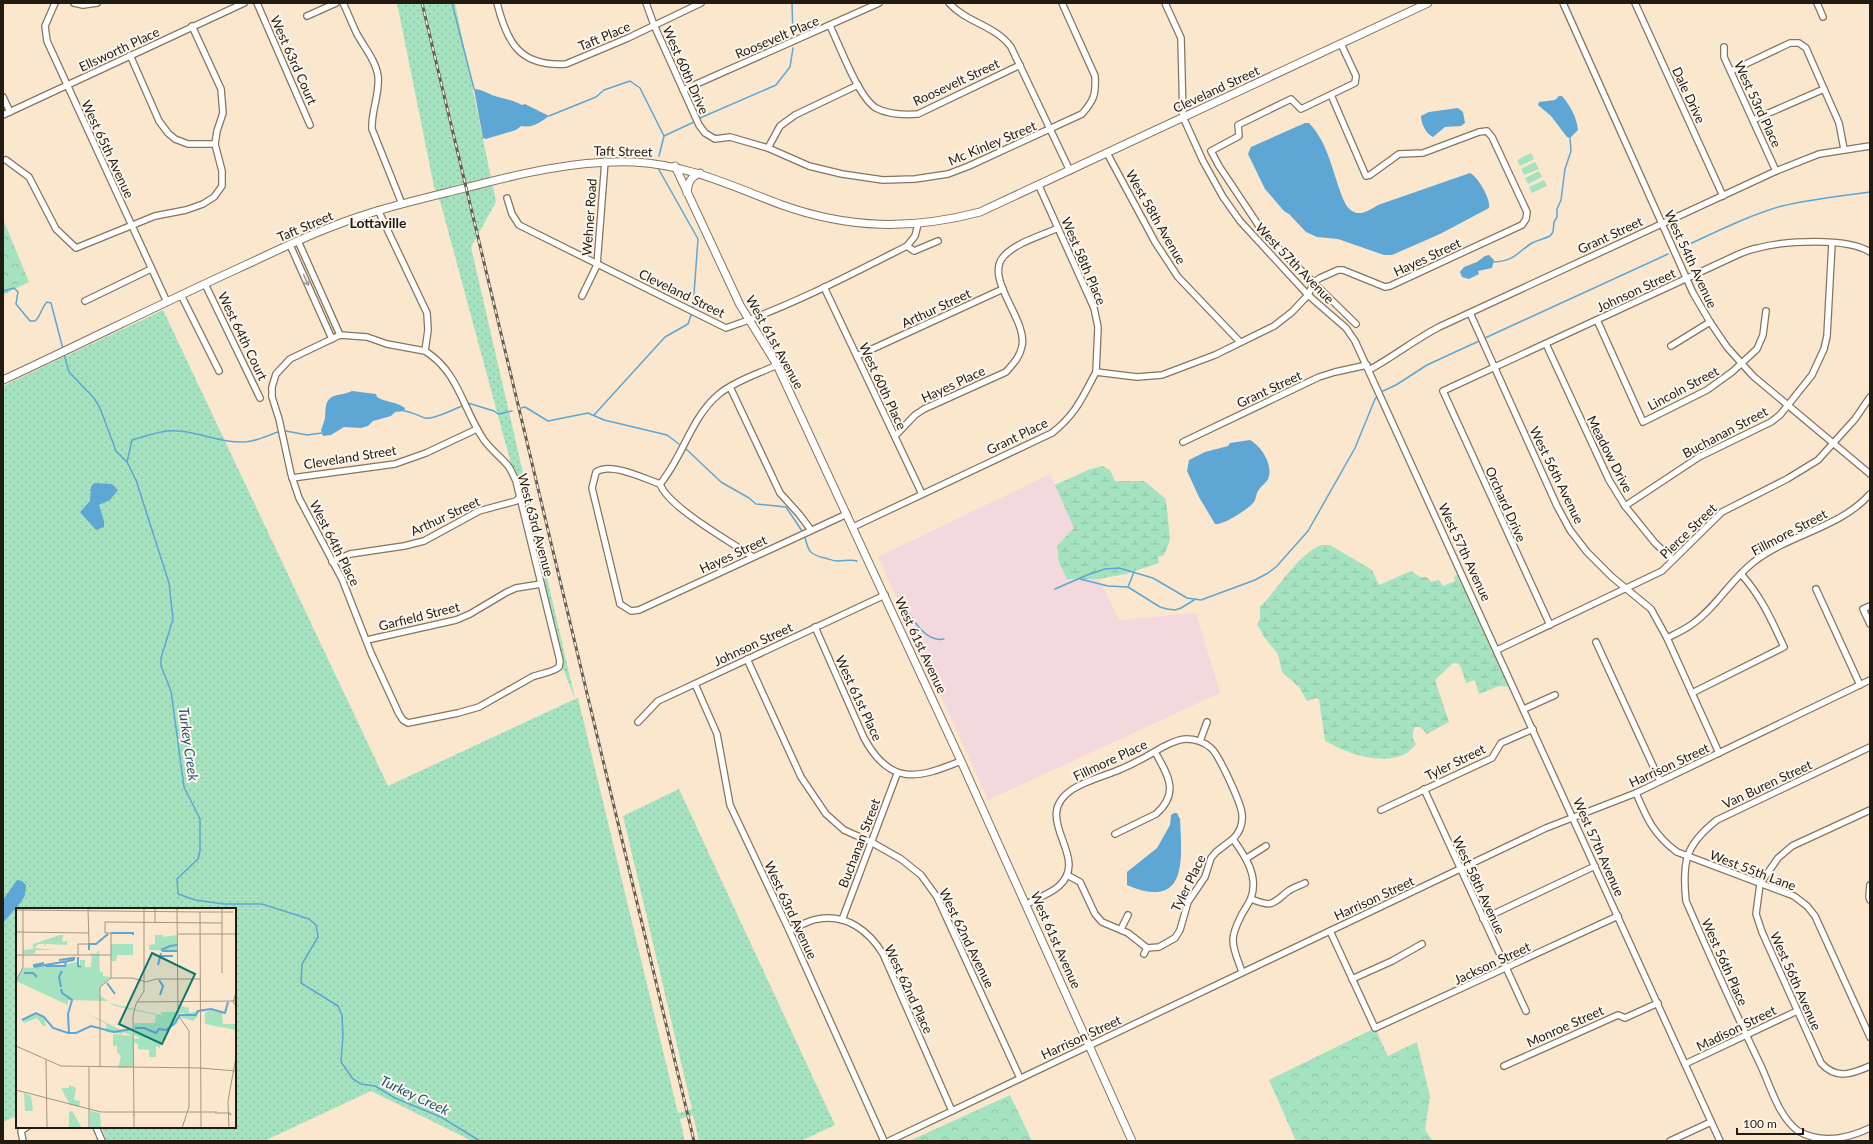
<svg xmlns="http://www.w3.org/2000/svg" width="1873" height="1144" font-family="Lato,sans-serif">
	<style>
		.education { fill: #f3d8dd }
		.grass { fill: url(#grass-dots) }
		.forest { fill: url(#forest-crowns) }
		.wetland { fill: url(#wetland-marsh) }
		.pitch { fill: #a5e3c0 }
		.water { fill: #5ea6d4 }
		.lines { fill: none; stroke-linecap: round; stroke-linejoin: round }
		.stream { stroke: #5ea6d4; stroke-width: 1.5 }
		.minor-casing { stroke: #86745d; stroke-width: 8 }
		.major-casing { stroke: #86745d; stroke-width: 9 }
		.minor { stroke: #fff; stroke-width: 5.5 }
		.major { stroke: #fff; stroke-width: 7 }
		.rail-casing { stroke: #695e50; stroke-width: 3 }
		.rail { stroke: #fef6ec; stroke-width: 1.5; stroke-dasharray: 4.5; stroke-linecap: butt }
		.oneway { stroke: #9c9894 }
		.labels { text-anchor: middle; dominant-baseline: central; stroke-width: 4; stroke-linejoin: round; paint-order: stroke }
		.street-label { font-size: 13px; fill: #221b12; stroke: #fef6ec }
		.neighbourhood-label { font-size: 14px; font-weight: bold; fill: #221b12; stroke: #fef6ec }
		.water-label { font-size: 14px; font-style: italic; fill: #1e5475; stroke: #fef6ec }
		.inset-river { fill: none; stroke: #5ea6d4; stroke-width: 2 }
		.inset-road { fill: none; stroke: #a49582; stroke-width: 1 }
		.view { fill: #0f766e; fill-opacity: 0.15; stroke: #0f766e; stroke-width: 2 }
		.inset-edge { fill: none; stroke: #221b12; stroke-width: 2 }
	</style>
	<defs>
		<pattern id="grass-dots" width="8" height="8" patternUnits="userSpaceOnUse"><rect width="8" height="8" fill="#a5e3c0"/><path d="M2 2h.1M6 6h.1" fill="none" stroke="#8ec2a4" stroke-width="1.8" stroke-linecap="round"/></pattern>
		<pattern id="forest-crowns" width="20" height="18" patternUnits="userSpaceOnUse"><rect width="20" height="18" fill="#a5e3c0"/><path d="M2 6a3 3 0 1 1 6 0M12 15a3 3 0 1 1 6 0" fill="none" stroke="#8ec2a4"/></pattern>
		<pattern id="wetland-marsh" width="20" height="14" patternUnits="userSpaceOnUse"><rect width="20" height="14" fill="#a5e3c0"/><path d="M1 5h8M5 5V1M11 12h8M15 12V8" fill="none" stroke="#8ec2a4"/></pattern>
	</defs>
	<rect width="100%" height="100%" fill="#fbe7cd"/>
	<path class="education" d="M1050,474L1074,528L1057,553L1067,579H1099L1119,620L1196,613L1220,693L988,800L878,557Z"/>
	<path class="grass" d="M397,3H455L496,202L471,247L575,699L578,698L678,1113L692,1109L623,816L679,789L835,1125L801,1141H699L693,1115L680,1119L685,1141H472L371,1091L264,1141H107L101,1127H235V909H17V1116L3,1122V386L163,310L388,786L575,699L560,661L520,497L440,201L434,187Z"/>
	<g class="forest">
		<path d="M3,219L29,282L3,295Z"/>
		<path d="M1375,1028L1388,1056L1417,1042L1430,1097L1425,1130L1433,1141H1296L1269,1080Z"/>
		<path d="M1010,1095L1032,1141H909Z"/>
	</g>
	<g class="wetland">
		<path d="M1102,466L1110,470L1115,481H1144L1166,499L1170,540L1164,555L1158,557L1159,563L1126,574L1099,579H1067L1059,562L1057,546L1074,528L1055,485L1088,470Z"/>
		<path d="M1321,545H1330L1372,570L1379,585L1411,571L1420,577H1427L1431,582L1439,580L1443,586L1455,581L1454,576L1459,574L1510,687L1499,686L1479,694L1475,680L1466,683L1460,665L1456,663L1452,664L1435,680L1449,722L1427,734L1420,727H1415C1412,733 1412,739 1416,744C1413,748 1409,752 1405,754C1380,766 1347,753 1325,741L1319,699L1316,698L1307,701L1299,687L1282,672L1278,654L1264,637L1257,624L1260,619V607C1280,587 1295,557 1321,545Z"/>
	</g>
	<g class="pitch">
		<path d="M1531,153L1534,159L1520,166L1517,160Z"/>
		<path d="M1535,162L1539,169L1524,175L1521,169Z"/>
		<path d="M1539,171L1542,177L1528,184L1525,178Z"/>
		<path d="M1544,180L1547,186L1532,193L1529,187Z"/>
	</g>
	<g class="water">
		<path d="M474,89C483,89 489,95 498,97C507,99 514,101 522,105L525,104L549,116C539,123 533,128 521,126L516,130L486,139L483,138Z"/>
		<path d="M1559,96H1562C1570,105 1577,118 1578,130L1570,138L1567,137L1551,116L1538,105L1539,102L1555,100Z"/>
		<path d="M1458,108L1463,112L1465,123L1461,126L1445,127L1433,137C1426,134 1421,123 1421,116L1429,112Z"/>
		<path d="M1305,123H1309C1331,146 1333,179 1346,205C1356,219 1367,212 1378,205L1470,173C1478,177 1491,199 1489,208L1440,234L1392,255H1384L1338,239L1317,237L1306,232L1289,214L1284,211L1265,189L1248,154L1251,147Z"/>
		<path d="M1489,255L1494,260L1492,268L1478,271L1479,274L1469,279L1462,277L1460,272L1464,267L1477,262L1485,256Z"/>
		<path d="M352,391L376,394L377,397C387,403 395,401 405,408L404,411L395,412L391,416L373,421L368,426L361,428L344,427L331,435L323,436L321,430C322,427 324,422 325,418C326,410 324,400 334,396C340,394 346,394 352,391Z"/>
		<path d="M1250,440C1261,446 1274,465 1268,479C1266,483 1261,486 1258,491C1256,494 1256,499 1254,502C1250,508 1222,526 1215,524L1199,497L1187,471L1189,460L1205,452L1228,446L1230,443Z"/>
		<path d="M94,483L112,484L118,490L110,500L99,505L104,521V527L96,530L80,512L90,501L91,487Z"/>
		<path d="M1174,813H1177L1180,819C1182,860 1188,911 1127,885V872L1157,848L1170,825L1171,815Z"/>
		<path d="M17,880L22,881L26,885L25,895L21,902L3,923V900Z"/>
	</g>
	<g class="lines">
		<g class="stream">
			<path d="M452,3L474,89"/>
			<path d="M792,3L793,36"/>
			<path d="M549,116L596,97L604,90L630,81L640,88L664,136"/>
			<path d="M700,118L776,85L790,67L793,48"/>
			<path d="M659,156L664,136L694,122"/>
			<path d="M658,168L698,239L693,308"/>
			<path d="M1681,248C1714,233 1747,216 1782,206C1811,199 1841,196 1870,192"/>
			<path d="M1494,262C1515,261 1516,253 1532,243C1538,240 1544,239 1550,236L1553,232L1554,222L1557,217V209L1561,200L1565,169L1571,151L1570,138"/>
			<path d="M3,291L14,288L18,292L16,304L30,321H35C41,316 41,308 47,302L51,303L63,349"/>
			<path d="M1485,338L1668,254"/>
			<path d="M64,354L69,372L94,398L100,408L116,451L127,462L136,480L169,583L173,619L161,658V666L171,691L184,787L200,819V851L198,859L177,879L178,894L195,900L224,904H262L309,919L316,925L318,937L302,964L301,983L338,1006L342,1015L343,1036L341,1062L353,1079L361,1084L375,1086L395,1098L441,1117L480,1141"/>
			<path d="M1383,391L1396,385L1427,365L1479,341"/>
			<path d="M468,403L494,411L498,414L512,411"/>
			<path d="M521,408L525,407L548,421L588,413L604,420L667,435L679,444"/>
			<path d="M404,411C412,412 419,416 425,418C433,420 454,409 462,406"/>
			<path d="M594,415L665,337L688,324L691,315"/>
			<path d="M286,431L307,435L322,433"/>
			<path d="M685,448L721,482L749,498L756,504L786,507L802,531"/>
			<path d="M127,462L132,440C143,437 156,432 167,431C192,429 216,442 240,442C253,443 266,436 278,432"/>
			<path d="M805,537C808,551 810,555 825,558C829,559 833,561 838,561C845,561 850,559 857,561"/>
			<path d="M1080,579L1108,586L1128,587L1160,607L1167,609L1175,610L1181,608L1194,600"/>
			<path d="M1128,587L1134,572"/>
			<path d="M1055,589L1087,575L1105,569L1119,568L1153,578L1187,598L1201,600L1255,580L1268,573L1276,567L1308,531L1355,448L1375,399L1378,396"/>
			<path d="M897,601L899,600L903,604C912,618 925,643 944,639"/>
		</g>
		<g class="minor-casing">
			<g id="minor">
				<path d="M55,3L45,26L47,41L167,302"/>
				<path d="M74,3L83,5L97,3"/>
				<path d="M257,3L310,125"/>
				<path d="M343,3C348,13 352,24 357,34C364,47 376,61 378,76C380,94 371,111 372,129L402,204"/>
				<path d="M497,3C507,43 520,67 566,64L628,38L701,3"/>
				<path d="M646,3L654,25L699,125L705,133L715,139L730,137L768,148L809,166L842,174L883,180L915,179L948,174L969,166L1082,114C1094,100 1096,95 1095,76L1062,3"/>
				<path d="M949,3C967,23 995,25 1011,47L1070,171"/>
				<path d="M1165,3L1181,38L1183,117L1203,161L1223,197L1240,221L1308,295L1346,328L1355,341L1720,1141"/>
				<path d="M1563,3L1693,293L1710,322L1727,347L1753,376L1870,474"/>
				<path d="M1635,3L1723,196"/>
				<path d="M1817,3L1823,17"/>
				<path d="M307,16L336,3"/>
				<path d="M830,26C840,46 858,97 876,108C889,115 904,115 918,114L1020,65"/>
				<path d="M1341,44L1356,76L1355,83L1301,109L1291,99L1238,125L1239,136L1211,151L1219,166L1265,235L1356,324"/>
				<path d="M1724,47V57L1776,171"/>
				<path d="M130,55L159,121L168,133L175,139L188,144H215"/>
				<path d="M1731,71L1790,43H1799L1806,48L1839,123L1844,149"/>
				<path d="M683,90L879,3"/>
				<path d="M3,97L10,112"/>
				<path d="M3,115L244,3"/>
				<path d="M1753,120L1824,89"/>
				<path d="M768,148L780,126L795,115L858,85"/>
				<path d="M1107,153L1155,242L1178,277L1240,342"/>
				<path d="M6,160L29,177L56,229L76,248L155,216L186,210L203,204L214,197L222,186V171L215,144L217,131L223,113L221,89L192,26"/>
				<path d="M1039,186L1094,308L1098,327L1096,372"/>
				<path d="M507,198L512,214L519,225L726,328C789,307 848,276 907,246L915,236L918,224"/>
				<path d="M378,210L427,313L428,330L425,351C459,372 463,410 484,440C491,450 502,458 509,467C512,472 514,477 516,481L560,661L559,667C552,673 541,673 532,677L479,707L458,713L408,723L403,720L399,714L371,653L342,579L299,498L291,474L279,419L272,397V387L276,374L290,359L340,335L367,337L387,344L425,351"/>
				<path d="M298,241L340,335"/>
				<path d="M290,245L332,339"/>
				<path d="M907,246L914,251L938,241"/>
				<path d="M205,284L260,398"/>
				<path d="M824,287L922,494"/>
				<path d="M181,295L219,371"/>
				<path d="M582,296L597,265L605,161"/>
				<path d="M85,301L151,269"/>
				<path d="M1470,313L1557,506L1570,530L1587,552L1612,577L1651,609L1667,638L1719,753"/>
				<path d="M1597,320L1643,422L1707,390L1732,372L1757,349L1763,335L1766,311"/>
				<path d="M1546,344L1609,480L1625,506L1655,543L1673,560"/>
				<path d="M1671,346L1710,322"/>
				<path d="M857,356L1003,289"/>
				<path d="M1369,370C1393,357 1414,340 1439,327L1776,171L1819,154L1870,146"/>
				<path d="M730,387L780,493L799,514L811,530"/>
				<path d="M895,436L915,415L924,409L1006,372C1013,364 1020,357 1022,346C1028,320 983,278 1004,256C1017,242 1041,236 1058,228"/>
				<path d="M1183,442L1319,377L1335,372L1367,365"/>
				<path d="M292,478L395,464L426,453L477,429"/>
				<path d="M660,484C683,457 691,417 719,394C735,381 758,374 777,365"/>
				<path d="M1625,506L1699,457L1771,422L1780,415L1812,375L1824,349L1827,336L1832,243"/>
				<path d="M853,527L1052,433C1076,414 1082,398 1096,372L1137,377L1162,375L1215,355L1274,326L1292,312L1308,295L1314,282L1320,278L1338,270H1343L1385,287L1390,286L1522,225L1526,219L1527,212L1492,137L1487,131L1479,132L1423,153L1399,154L1370,175L1366,176L1331,95"/>
				<path d="M753,557C731,542 668,507 660,484C643,478 611,462 596,472L592,488L620,604L631,611L639,610L847,514"/>
				<path d="M332,562L350,554L404,546L424,541L479,511L516,501L520,497"/>
				<path d="M1816,589L1860,685"/>
				<path d="M1870,606L1863,609L1870,624"/>
				<path d="M1550,625L1443,391L1737,255C1744,252 1751,249 1758,248C1784,241 1847,237 1870,252"/>
				<path d="M815,627L864,738C890,786 917,779 961,761"/>
				<path d="M1667,638C1675,634 1684,630 1691,625C1716,608 1731,579 1755,561C1790,534 1840,528 1870,494"/>
				<path d="M367,640L456,620L470,614L507,592L516,588L541,584"/>
				<path d="M1596,642L1660,781"/>
				<path d="M1497,650L1662,571L1722,512L1787,479L1818,460L1855,419L1870,397"/>
				<path d="M747,659L801,777L826,814L844,830L871,842L901,859L921,875L937,897L1020,1078"/>
				<path d="M695,684L717,734L730,805L789,930L884,1141"/>
				<path d="M1692,693L1784,647C1772,621 1761,596 1741,574"/>
				<path d="M1524,709L1555,695"/>
				<path d="M638,722L658,701L885,595"/>
				<path d="M1200,741L1207,722"/>
				<path d="M1870,747L1717,820C1685,845 1682,862 1686,901C1710,956 1735,1012 1761,1066C1771,1088 1779,1117 1798,1131C1821,1144 1847,1139 1870,1128"/>
				<path d="M1424,789L1526,1011"/>
				<path d="M1636,793C1647,819 1654,835 1677,852L1794,896L1807,906L1815,916L1870,1037"/>
				<path d="M1381,810L1492,758L1501,743L1533,729"/>
				<path d="M1870,810L1792,846L1778,858L1760,884L1756,914L1762,932L1821,1063C1836,1080 1852,1074 1870,1066"/>
				<path d="M1115,834L1156,814C1180,793 1168,775 1155,752"/>
				<path d="M1247,858L1266,846"/>
				<path d="M1067,875L1080,882L1095,914L1102,922L1128,933L1147,948"/>
				<path d="M1870,885L1869,897L1870,900"/>
				<path d="M1251,899C1272,907 1271,905 1287,892C1292,888 1299,886 1305,883"/>
				<path d="M1027,904C1037,898 1050,894 1059,886C1092,856 1028,818 1073,789C1087,780 1105,776 1121,769C1135,763 1148,756 1161,748C1169,744 1177,739 1186,739C1196,739 1204,742 1211,748C1219,755 1241,803 1242,814C1243,823 1240,832 1233,839C1245,856 1259,876 1251,898C1249,903 1245,909 1242,914C1238,922 1233,931 1233,940C1233,951 1239,962 1242,972"/>
				<path d="M1483,919L1595,866"/>
				<path d="M842,920L897,774"/>
				<path d="M1121,929L1128,915"/>
				<path d="M789,930C798,927 809,920 818,919C847,914 869,931 883,954L952,1111"/>
				<path d="M1330,931L1375,1028L1618,916"/>
				<path d="M1147,948L1159,947L1175,938L1180,930L1188,902L1205,877L1211,858L1216,852L1233,839"/>
				<path d="M1144,954L1147,948"/>
				<path d="M1352,979L1392,961L1422,944"/>
				<path d="M1685,1064L1797,1011"/>
				<path d="M1504,1066L1618,1015L1625,1018L1658,1003"/>
				<path d="M96,1127L102,1141"/>
				<path d="M23,1141L21,1131L27,1127"/>
				<path d="M889,1141L1546,828L1636,793L1870,680"/>
				<path d="M1670,1141L1711,1122"/>
			</g>
		</g>
		<g class="major-casing">
			<g id="major">
				<path d="M675,166L740,305L777,365L961,761L1132,1141"/>
				<path d="M687,193C688,183 690,177 700,173"/>
				<path d="M3,380C81,344 158,305 237,269C268,255 299,239 331,227C373,210 417,200 461,189C518,174 575,160 634,162C690,165 731,186 782,205C849,229 912,230 980,212L1428,3"/>
			</g>
		</g>
		<use href="#minor" class="minor"/>
		<use href="#major" class="major"/>
		<g class="rail-casing">
			<path id="rail" d="M422,3L694,1141"/>
		</g>
		<use href="#rail" class="rail"/>
	</g>
	<defs><path id="oneway-shaft" d="M-6 0H5M1.5-3L5.5 0L1.5 3" fill="none" stroke-width="1.6" stroke-linecap="round" stroke-linejoin="round"/></defs>
	<use class="oneway" href="#oneway-shaft" transform="translate(306 280) rotate(66)"/>
	<g class="labels">
		<g class="street-label">
			<text transform="translate(604 36) rotate(-23)">Taft Place</text>
			<text transform="translate(777 37) rotate(-23)">Roosevelt Place</text>
			<text transform="translate(119 49) rotate(-25)">Ellsworth Place</text>
			<text transform="translate(294 60) rotate(66)">West 63rd Court</text>
			<text transform="translate(686 70) rotate(66)">West 60th Drive</text>
			<text transform="translate(956 82) rotate(-25)">Roosevelt Street</text>
			<text transform="translate(1216 89) rotate(-25)">Cleveland Street</text>
			<text transform="translate(1689 95) rotate(65)">Dale Drive</text>
			<text transform="translate(1758 104) rotate(65)">West 53rd Place</text>
			<text transform="translate(992 143) rotate(-23)">Mc Kinley Street</text>
			<text transform="translate(108 149) rotate(65)">West 65th Avenue</text>
			<text transform="translate(623 151) rotate(1)">Taft Street</text>
			<text transform="translate(589 217) rotate(-86)">Wehner Road</text>
			<text transform="translate(1156 217) rotate(60)">West 58th Avenue</text>
			<text transform="translate(305 226) rotate(-23)">Taft Street</text>
			<text transform="translate(1610 235) rotate(-25)">Grant Street</text>
			<text transform="translate(1427 257) rotate(-25)">Hayes Street</text>
			<text transform="translate(1691 259) rotate(65)">West 54th Avenue</text>
			<text transform="translate(1084 261) rotate(67)">West 58th Place</text>
			<text transform="translate(1295 263) rotate(46)">West 57th Avenue</text>
			<text transform="translate(1636 290) rotate(-25)">Johnson Street</text>
			<text transform="translate(682 293) rotate(26)">Cleveland Street</text>
			<text transform="translate(936 308) rotate(-25)">Arthur Street</text>
			<text transform="translate(243 336) rotate(64)">West 64th Court</text>
			<text transform="translate(775 342) rotate(61)">West 61st Avenue</text>
			<text transform="translate(953 384) rotate(-25)">Hayes Place</text>
			<text transform="translate(883 386) rotate(65)">West 60th Place</text>
			<text transform="translate(1683 388) rotate(-28)">Lincoln Street</text>
			<text transform="translate(1269 389) rotate(-25)">Grant Street</text>
			<text transform="translate(1725 432) rotate(-28)">Buchanan Street</text>
			<text transform="translate(1017 436) rotate(-26)">Grant Place</text>
			<text transform="translate(1610 454) rotate(63)">Meadow Drive</text>
			<text transform="translate(350 457) rotate(-9)">Cleveland Street</text>
			<text transform="translate(1557 475) rotate(64)">West 56th Avenue</text>
			<text transform="translate(1506 504) rotate(66)">Orchard Drive</text>
			<text transform="translate(445 516) rotate(-25)">Arthur Street</text>
			<text transform="translate(536 525) rotate(75)">West 63rd Avenue</text>
			<text transform="translate(1688 531) rotate(-44)">Pierce Street</text>
			<text transform="translate(1789 532) rotate(-28)">Fillmore Street</text>
			<text transform="translate(335 543) rotate(63)">West 64th Place</text>
			<text transform="translate(1465 552) rotate(65)">West 57th Avenue</text>
			<text transform="translate(733 554) rotate(-25)">Hayes Street</text>
			<text transform="translate(419 616) rotate(-14)">Garfield Street</text>
			<text transform="translate(753 644) rotate(-25)">Johnson Street</text>
			<text transform="translate(921 645) rotate(65)">West 61st Avenue</text>
			<text transform="translate(859 698) rotate(65)">West 61st Place</text>
			<text transform="translate(1110 760) rotate(-25)">Fillmore Place</text>
			<text transform="translate(1455 762) rotate(-26)">Tyler Street</text>
			<text transform="translate(1669 765) rotate(-25)">Harrison Street</text>
			<text transform="translate(1767 784) rotate(-25)">Van Buren Street</text>
			<text transform="translate(859 843) rotate(-69)">Buchanan Street</text>
			<text transform="translate(1599 847) rotate(66)">West 57th Avenue</text>
			<text transform="translate(1753 870) rotate(21)">West 55th Lane</text>
			<text transform="translate(1188 883) rotate(-64)">Tyler Place</text>
			<text transform="translate(1479 885) rotate(65)">West 58th Avenue</text>
			<text transform="translate(1374 898) rotate(-25)">Harrison Street</text>
			<text transform="translate(791 910) rotate(65)">West 63rd Avenue</text>
			<text transform="translate(967 938) rotate(64)">West 62nd Avenue</text>
			<text transform="translate(1056 940) rotate(66)">West 61st Avenue</text>
			<text transform="translate(1725 962) rotate(66)">West 56th Place</text>
			<text transform="translate(1492 963) rotate(-25)">Jackson Street</text>
			<text transform="translate(1796 981) rotate(66)">West 56th Avenue</text>
			<text transform="translate(909 989) rotate(65)">West 62nd Place</text>
			<text transform="translate(1565 1026) rotate(-24)">Monroe Street</text>
			<text transform="translate(1736 1028) rotate(-26)">Madison Street</text>
			<text transform="translate(1081 1037) rotate(-25)">Harrison Street</text>
		</g>
		<g class="neighbourhood-label">
			<text x="378" y="222">Lottaville</text>
		</g>
		<g class="water-label">
			<text transform="translate(189 744) rotate(82)">Turkey Creek</text>
			<text transform="translate(415 1095) rotate(25)">Turkey Creek</text>
		</g>
	</g>
	<g transform="translate(16 908)">
		<rect width="220" height="220" fill="#fbe7cd"/>
		<path d="M95,36H117V47H101L100,53H95ZM83,42L84,64H87V68L95,69L84,79V88L92,93L52,92V97L0,73L7,60L44,58L61,54L62,58L64,59V52H69V59H75L76,47L73,45L80,46ZM93,95L157,110L145,107V104H160L165,111H162V115L151,121L150,132H146L144,140L140,138V149H133V142L122,141V136L118,134V131L124,130L118,127V115H139L140,107L99,98ZM194,102L206,105L207,116H220V122L189,116V105ZM20,105L28,110L30,118H27L21,110L8,115L6,111ZM53,177L60,180L58,192L64,193L63,199L54,197L45,180H53ZM74,203L84,205L85,220H74Z" fill="#a5e3c0"/>
		<path d="M44,27H47L46,34L51,33V37L30,36V39L28,36H23L18,40L40,42H20L18,46H7V42L17,41V36ZM139,27H147V29L161,27L162,43L133,42V37L139,36ZM162,97L173,100V105L181,103V109L177,113L164,109L169,105H162ZM66,103L105,122L114,120L117,128L107,124V126L90,124V116ZM56,203L59,208L66,220H53V204Z" fill="#a5e3c0"/>
		<path d="M97,126L117,128V159L102,160L105,148L101,144V138H97ZM8,185L15,188L17,203H9Z" fill="#a5e3c0"/>
		<path class="inset-river" d="M95,25H117V27M73,42V36H80L92,26M145,42L154,38L161,37M146,43H161M144,48H157M62,49V58L65,59M43,52L58,50V52M142,57L145,45M29,58H49L50,54M18,59V57L28,55M18,59L58,52M8,65H17L21,69M143,72L147,78L144,87M91,75L99,86M45,79L43,69L46,63M45,81L46,85L56,92L52,106L53,125M6,112L20,105L28,109L37,120L52,125H60L75,118L98,124L115,121M119,120H128L140,125L143,121L150,122L158,116L164,107H180L182,103L195,101L209,105L212,94"/>
		<path class="inset-road" d="M139,0V14M161,0L162,107L173,123V199L166,220M206,0V65M0,2L184,4M184,4H217M184,4L185,220M0,24L73,25M161,26H220M0,47H95M62,47V36H73L72,0M95,70V25H89V14L206,15M95,70H116L130,74L140,71H184M0,73L7,59V0M220,85L217,94L220,98M121,94L220,93M0,138L45,158L184,160M30,152L31,220M73,159V220M84,159V79L95,70M184,160L220,163M0,182L85,204H201M199,205H214L215,207L212,205M118,208L117,108L120,96L128,83V0M118,220V206M213,220L212,193L220,149"/>
		<path class="view" d="M136,45L179,66L146,136L103,116Z"/>
		<rect width="220" height="220" class="inset-edge"/>
	</g>
	<rect width="1873" height="1144" fill="none" stroke="#221b12" stroke-width="8"/>
	<path d="M1737 1128v6h66v-6" fill="none" stroke="#221b12" stroke-width="2"/>
	<text x="1743" y="1128" font-size="12" fill="#221b12" stroke="#fef6ec" stroke-width="3" paint-order="stroke">100 m</text>
</svg>
